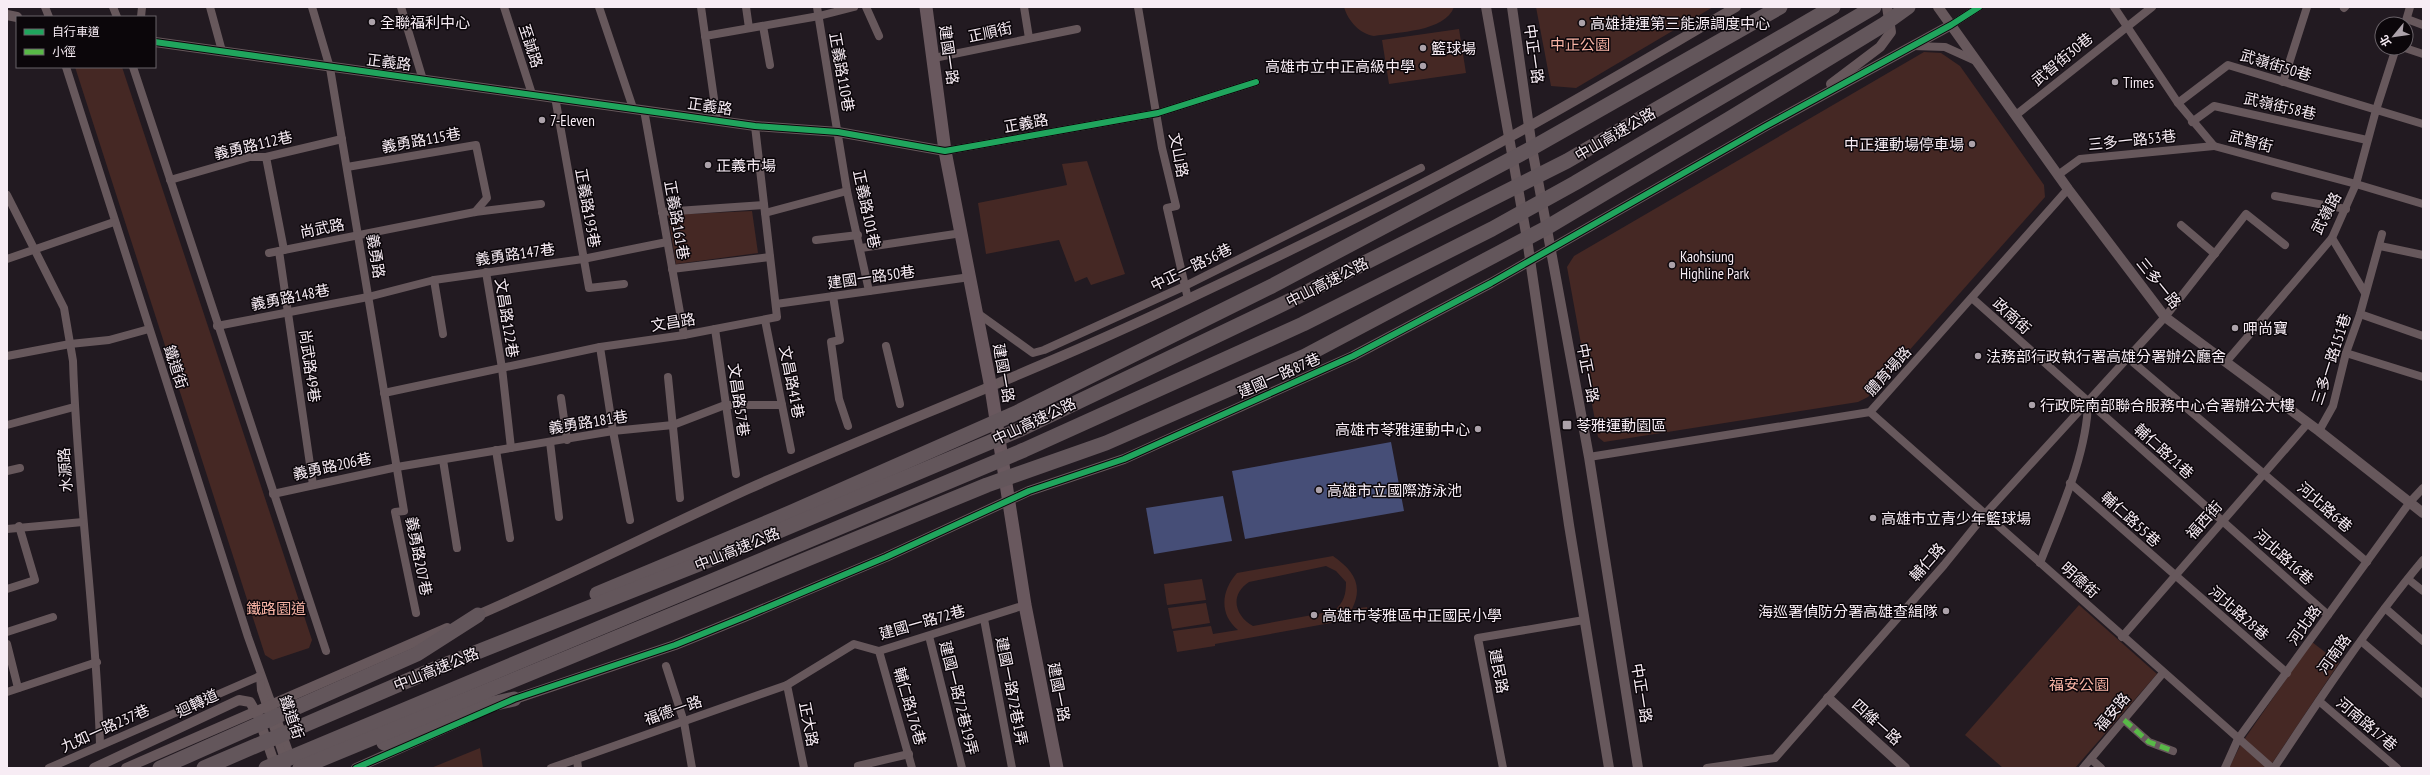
<svg xmlns="http://www.w3.org/2000/svg" width="2430" height="775" font-family="'PT Sans Narrow','Noto Sans TC',sans-serif">
	<style>
		.green { fill: #452824; fill-rule: evenodd }
		.water { fill: #464e77 }
		.lines { fill: none; stroke-linecap: round; stroke-linejoin: round }
		.minor { stroke: #67585c; stroke-width: 8 }
		.tertiary { stroke: #67585c; stroke-width: 10 }
		.primary { stroke: #69585e; stroke-width: 13 }
		.motorway { stroke: #63565b; stroke-width: 15 }
		.quiet { stroke: #58b947; stroke-width: 5; stroke-dasharray: 10 5; stroke-linecap: butt }
		.cycleway-casing { stroke: #0b060a; stroke-width: 8 }
		.cycleway { stroke: #20a55d; stroke-width: 6 }
		.poi-dot { fill: #aca2aa; stroke: #0b060a; stroke-width: 1.5 }
		.labels { text-anchor: middle; dominant-baseline: central; stroke-width: 3; stroke-linejoin: round; paint-order: stroke }
		.poi-label { font-size: 15px; fill: #f7ecf4; stroke: #0b060a; text-anchor: start }
		.street-label { font-size: 15px; fill: #f7ecf4; stroke: #0b060a }
		.park-label { font-size: 15px; fill: #f6b2a3; stroke: #0b060a }
	</style>
	<rect width="100%" height="100%" fill="#221a21"/>
	<g class="green">
		<path d="M1344,7H1454C1445,32 1397,32 1374,36C1360,34 1348,21 1344,7Z"/>
		<path d="M1536,7H1713L1576,88L1551,86Z"/>
		<path d="M1459,29L1466,73L1389,84L1382,40Z"/>
		<path d="M1924,52L1941,53L1960,66L2044,185L2045,197L1868,397L1858,402L1604,442L1598,437L1567,267L1574,256Z"/>
		<path d="M75,67H122L312,640L309,648L273,660L265,655Z"/>
		<path d="M1087,161L1125,274L1091,285L1087,277L1075,282L1059,240L986,254L978,203L1067,185L1062,164Z"/>
		<path d="M752,211L758,253L676,264L668,215Z"/>
		<path d="M1333,556C1353,570 1364,585 1352,609L1367,607L1369,616L1215,644V646L1177,652L1173,631L1211,626L1213,634L1238,630C1219,614 1221,591 1237,573ZM1326,566L1336,571L1346,582C1346,595 1344,602 1334,611L1253,626C1235,616 1229,595 1249,582Z"/>
		<path d="M1202,579L1206,600L1167,605L1164,584Z"/>
		<path d="M1206,603L1210,623L1172,629L1168,608Z"/>
		<path d="M2079,605L2157,674L2075,768H2003L1965,735Z"/>
		<path d="M2312,642L2339,663L2269,768H2229L2241,744Z"/>
		<path d="M480,748L483,768H431Z"/>
	</g>
	<g class="water">
		<path d="M1391,442L1404,511L1245,539L1232,471Z"/>
		<path d="M1223,496L1232,541L1154,554L1146,508Z"/>
	</g>
	<g class="lines">
		<g class="minor">
			<path d="M45,7L49,17"/>
			<path d="M113,7L117,17"/>
			<path d="M210,7L222,51"/>
			<path d="M312,7L330,68L404,511L395,512L416,613"/>
			<path d="M401,7L423,80"/>
			<path d="M504,7L532,94"/>
			<path d="M599,7L633,108"/>
			<path d="M701,7L717,120"/>
			<path d="M746,7L749,28"/>
			<path d="M817,7L847,191L869,291"/>
			<path d="M866,7L879,36"/>
			<path d="M1024,7L1029,38"/>
			<path d="M1138,7L1162,148L1176,206L1167,208L1188,299"/>
			<path d="M2114,7L2178,103L2214,146L2356,184L2423,204"/>
			<path d="M2344,8L2345,7"/>
			<path d="M141,17L142,7"/>
			<path d="M2407,19L2423,25"/>
			<path d="M2405,24L2410,7"/>
			<path d="M1951,25L1979,7"/>
			<path d="M763,26L770,65"/>
			<path d="M705,36L819,16L854,7"/>
			<path d="M1913,46L1945,47L1976,61"/>
			<path d="M2405,48L2423,54"/>
			<path d="M934,58L1077,29"/>
			<path d="M66,67L248,637L292,760"/>
			<path d="M133,67L326,651"/>
			<path d="M2283,82L2307,7"/>
			<path d="M555,97L589,288L624,284"/>
			<path d="M2178,103L2228,65L2423,124"/>
			<path d="M644,110L684,335"/>
			<path d="M2016,115L2152,7"/>
			<path d="M2192,122L2214,106L2367,140"/>
			<path d="M945,151L1158,113L1256,82"/>
			<path d="M266,157L284,250"/>
			<path d="M347,167L476,145L487,198L475,212"/>
			<path d="M2058,175L2080,159L2214,146"/>
			<path d="M170,180L250,157H266L342,139"/>
			<path d="M7,195L64,308L73,361C77,490 96,616 100,744"/>
			<path d="M2275,196L2346,209"/>
			<path d="M662,212L764,205"/>
			<path d="M765,213L847,191"/>
			<path d="M2181,225L2215,254"/>
			<path d="M2332,238L2365,293"/>
			<path d="M816,240L858,235"/>
			<path d="M2380,246L2423,255"/>
			<path d="M861,248L962,233"/>
			<path d="M279,251L313,485"/>
			<path d="M269,253L475,212L541,204"/>
			<path d="M7,259L114,222"/>
			<path d="M672,269L770,257"/>
			<path d="M486,272L502,368L511,448"/>
			<path d="M434,280L443,334"/>
			<path d="M833,296L840,340L831,342L839,399L848,426"/>
			<path d="M1972,298L2328,615"/>
			<path d="M776,304L970,277"/>
			<path d="M976,312L1033,353L1044,350L1185,286L1421,168"/>
			<path d="M2360,314L2423,336"/>
			<path d="M765,320L791,450"/>
			<path d="M217,326L368,297L434,280L583,259L667,242"/>
			<path d="M715,329L736,474"/>
			<path d="M886,346L900,404"/>
			<path d="M600,347L613,431L630,520"/>
			<path d="M2346,353L2423,377"/>
			<path d="M7,356L70,344L109,340L149,329"/>
			<path d="M2128,358L2367,562"/>
			<path d="M2226,362L2332,238L2356,184L2376,110L2396,48"/>
			<path d="M668,377L680,498"/>
			<path d="M384,393L600,347L684,335L777,317L755,126"/>
			<path d="M561,398L567,440"/>
			<path d="M1870,412L2272,768"/>
			<path d="M7,425L74,407"/>
			<path d="M2319,431L2333,406L2346,353L2360,314L2382,234"/>
			<path d="M550,442L559,517"/>
			<path d="M496,450L510,538"/>
			<path d="M1589,457L1870,412L2068,189"/>
			<path d="M443,460L457,548"/>
			<path d="M7,471L20,468"/>
			<path d="M2070,483L2287,673"/>
			<path d="M273,494L397,467L613,431L673,425L725,405H782"/>
			<path d="M7,529L83,522"/>
			<path d="M2040,563C2059,514 2087,455 2088,402"/>
			<path d="M2408,579L2423,591"/>
			<path d="M7,589L35,580L19,526"/>
			<path d="M2385,608L2423,641"/>
			<path d="M984,619L1012,768"/>
			<path d="M7,632L53,617"/>
			<path d="M929,636L962,768"/>
			<path d="M2122,637L2308,423"/>
			<path d="M2361,641L2423,694"/>
			<path d="M7,644L18,688"/>
			<path d="M879,651L912,768"/>
			<path d="M666,666L684,722L692,768"/>
			<path d="M260,676L261,690L287,768"/>
			<path d="M787,685L804,768"/>
			<path d="M7,692L97,662"/>
			<path d="M2319,701L2397,768"/>
			<path d="M2124,720L2149,742L2173,751"/>
			<path d="M2091,759L2101,768"/>
			<path d="M858,766L909,754"/>
			<path d="M49,768L260,676"/>
			<path d="M551,768L577,759"/>
			<path d="M578,768L577,759L787,685L854,644L879,651L1025,605"/>
			<path d="M1503,768L1478,638L1584,620"/>
			<path d="M1707,768L1775,758L1944,565L1986,513L2165,317L2246,214L2285,245"/>
			<path d="M2083,768L2163,673"/>
			<path d="M2225,768L2238,739L2410,502L2423,488"/>
			<path d="M2274,768C2321,697 2368,626 2423,560"/>
		</g>
		<g class="tertiary">
			<path d="M1486,7L1527,239L1569,525L1609,768"/>
			<path d="M1512,7L1532,148L1589,457L1638,768"/>
			<path d="M1938,7L2068,189L2165,317L2319,431L2423,513"/>
			<path d="M7,15L17,17"/>
			<path d="M155,42L755,126L838,132L945,151"/>
			<path d="M1831,84L1880,47L1891,32L1887,7"/>
			<path d="M473,617C566,577 656,531 748,489C894,424 1044,368 1188,299C1303,245 1418,189 1528,127C1598,88 1667,47 1736,7"/>
			<path d="M1828,698L1905,768"/>
			<path d="M509,701L675,645L744,617L886,557L1029,491L1124,459L1353,356L1491,283L1766,126L1951,25"/>
			<path d="M94,768L239,700L250,702L258,716L276,768"/>
			<path d="M126,768L447,628"/>
			<path d="M356,768L468,718"/>
		</g>
		<path class="primary" d="M926,7L945,151L991,388L1025,605L1057,768"/>
		<g class="motorway">
			<path d="M597,594L792,512L1018,412L1272,286L1532,148L1780,7"/>
			<path d="M384,743L474,708L514,699"/>
			<path d="M160,768L417,654L478,615"/>
			<path d="M204,768L437,668L724,554L1021,429L1289,301L1567,161L1833,7"/>
			<path d="M266,768L1024,450L1303,324L1492,229L1575,183L1874,7"/>
			<path d="M300,768L987,485L1106,443L1305,356L1546,228L1729,119L1883,25L1908,7"/>
		</g>
		<path class="quiet" d="M2124,720L2149,742L2173,751"/>
		<g class="cycleway-casing">
			<g id="cycleway">
				<path d="M155,42L755,126L838,132L945,151L1158,113L1256,82"/>
				<path d="M356,768L514,699L675,645L744,617L886,557L1029,491L1124,459L1353,356L1491,283L1766,126L1951,25L1979,7"/>
			</g>
		</g>
		<use href="#cycleway" class="cycleway"/>
	</g>
	<g class="poi-dot">
		<circle cx="372" cy="22" r="4"/>
		<circle cx="1582" cy="23" r="4"/>
		<circle cx="1423" cy="48" r="4"/>
		<circle cx="1423" cy="66" r="4"/>
		<circle cx="2115" cy="82" r="4"/>
		<circle cx="542" cy="120" r="4"/>
		<circle cx="1972" cy="144" r="4"/>
		<circle cx="708" cy="165" r="4"/>
		<circle cx="1672" cy="265" r="4"/>
		<circle cx="2235" cy="328" r="4"/>
		<circle cx="1978" cy="356" r="4"/>
		<circle cx="2032" cy="405" r="4"/>
		<rect x="1562" y="420" width="10" height="10" rx="2"/>
		<circle cx="1478" cy="429" r="4"/>
		<circle cx="1319" cy="490" r="4"/>
		<circle cx="1873" cy="518" r="4"/>
		<circle cx="1946" cy="611" r="4"/>
		<circle cx="1314" cy="615" r="4"/>
	</g>
	<g class="labels">
		<g class="poi-label">
			<text x="380" y="22">全聯福利中心</text>
			<text x="1590" y="23">高雄捷運第三能源調度中心</text>
			<text x="1431" y="48">籃球場</text>
			<text x="1415" y="66" text-anchor="end">高雄市立中正高級中學</text>
			<text x="2123" y="82">Times</text>
			<text x="550" y="120">7-Eleven</text>
			<text x="1964" y="144" text-anchor="end">中正運動場停車場</text>
			<text x="716" y="165">正義市場</text>
			<text x="1680" y="256">Kaohsiung<tspan x="1680" dy="17">Highline Park</tspan></text>
			<text x="2243" y="328">呷尚寶</text>
			<text x="1986" y="356">法務部行政執行署高雄分署辦公廳舍</text>
			<text x="2040" y="405">行政院南部聯合服務中心合署辦公大樓</text>
			<text x="1576" y="425">苓雅運動園區</text>
			<text x="1470" y="429" text-anchor="end">高雄市苓雅運動中心</text>
			<text x="1327" y="490">高雄市立國際游泳池</text>
			<text x="1881" y="518">高雄市立青少年籃球場</text>
			<text x="1938" y="611" text-anchor="end">海巡署偵防分署高雄查緝隊</text>
			<text x="1322" y="615">高雄市苓雅區中正國民小學</text>
		</g>
		<g class="street-label">
			<text transform="translate(990 32) rotate(-12)">正順街</text>
			<text transform="translate(531 46) rotate(72)">至誠路</text>
			<text transform="translate(1534 54) rotate(82)">中正一路</text>
			<text transform="translate(949 55) rotate(82)">建國一路</text>
			<text transform="translate(2062 59) rotate(-39)">武智街30巷</text>
			<text transform="translate(389 62) rotate(7)">正義路</text>
			<text transform="translate(2276 65) rotate(17)">武嶺街50巷</text>
			<text transform="translate(842 72) rotate(80)">正義路110巷</text>
			<text transform="translate(710 106) rotate(8)">正義路</text>
			<text transform="translate(2280 106) rotate(13)">武嶺街58巷</text>
			<text transform="translate(1026 123) rotate(-10)">正義路</text>
			<text transform="translate(1615 134) rotate(-30)">中山高速公路</text>
			<text transform="translate(421 140) rotate(-10)">義勇路115巷</text>
			<text transform="translate(2132 140) rotate(-6)">三多一路53巷</text>
			<text transform="translate(2251 141) rotate(15)">武智街</text>
			<text transform="translate(253 145) rotate(-13)">義勇路112巷</text>
			<text transform="translate(1179 155) rotate(79)">文山路</text>
			<text transform="translate(588 208) rotate(80)">正義路193巷</text>
			<text transform="translate(867 209) rotate(78)">正義路101巷</text>
			<text transform="translate(2326 213) rotate(-62)">武嶺路</text>
			<text transform="translate(677 220) rotate(80)">正義路161巷</text>
			<text transform="translate(322 228) rotate(-11)">尚武路</text>
			<text transform="translate(515 254) rotate(-8)">義勇路147巷</text>
			<text transform="translate(376 256) rotate(81)">義勇路</text>
			<text transform="translate(1191 267) rotate(-26)">中正一路56巷</text>
			<text transform="translate(871 277) rotate(-8)">建國一路50巷</text>
			<text transform="translate(1327 282) rotate(-27)">中山高速公路</text>
			<text transform="translate(2159 283) rotate(51)">三多一路</text>
			<text transform="translate(290 297) rotate(-11)">義勇路148巷</text>
			<text transform="translate(2012 316) rotate(42)">政南街</text>
			<text transform="translate(507 318) rotate(81)">文昌路122巷</text>
			<text transform="translate(673 322) rotate(-9)">文昌路</text>
			<text transform="translate(2331 359) rotate(-72)">三多一路151巷</text>
			<text transform="translate(310 366) rotate(82)">尚武路49巷</text>
			<text transform="translate(176 367) rotate(72)">鐵道街</text>
			<text transform="translate(1888 371) rotate(-48)">體育場路</text>
			<text transform="translate(1004 373) rotate(80)">建國一路</text>
			<text transform="translate(1588 373) rotate(79)">中正一路</text>
			<text transform="translate(1279 375) rotate(-24)">建國一路87巷</text>
			<text transform="translate(792 382) rotate(79)">文昌路41巷</text>
			<text transform="translate(739 400) rotate(82)">文昌路57巷</text>
			<text transform="translate(1034 421) rotate(-25)">中山高速公路</text>
			<text transform="translate(588 422) rotate(-9)">義勇路181巷</text>
			<text transform="translate(2164 451) rotate(42)">輔仁路21巷</text>
			<text transform="translate(332 466) rotate(-12)">義勇路206巷</text>
			<text transform="translate(65 470) rotate(-94)">水源路</text>
			<text transform="translate(2325 507) rotate(41)">河北路6巷</text>
			<text transform="translate(2131 519) rotate(42)">輔仁路55巷</text>
			<text transform="translate(2204 520) rotate(-48)">福西街</text>
			<text transform="translate(737 549) rotate(-22)">中山高速公路</text>
			<text transform="translate(419 556) rotate(79)">義勇路207巷</text>
			<text transform="translate(2284 557) rotate(42)">河北路16巷</text>
			<text transform="translate(1927 562) rotate(-49)">輔仁路</text>
			<text transform="translate(2080 580) rotate(42)">明德街</text>
			<text transform="translate(2239 613) rotate(41)">河北路28巷</text>
			<text transform="translate(922 622) rotate(-16)">建國一路72巷</text>
			<text transform="translate(2304 625) rotate(-54)">河北路</text>
			<text transform="translate(2334 654) rotate(-54)">河南路</text>
			<text transform="translate(436 669) rotate(-22)">中山高速公路</text>
			<text transform="translate(1499 671) rotate(79)">建民路</text>
			<text transform="translate(1012 691) rotate(79)">建國一路72巷1弄</text>
			<text transform="translate(1059 692) rotate(79)">建國一路</text>
			<text transform="translate(1642 693) rotate(81)">中正一路</text>
			<text transform="translate(959 698) rotate(76)">建國一路72巷19弄</text>
			<text transform="translate(197 703) rotate(-25)">迴轉道</text>
			<text transform="translate(910 706) rotate(74)">輔仁路176巷</text>
			<text transform="translate(673 710) rotate(-19)">福德一路</text>
			<text transform="translate(2112 712) rotate(-50)">福安路</text>
			<text transform="translate(292 717) rotate(71)">鐵道街</text>
			<text transform="translate(1877 722) rotate(42)">四維一路</text>
			<text transform="translate(809 724) rotate(79)">正大路</text>
			<text transform="translate(2367 724) rotate(40)">河南路17巷</text>
			<text transform="translate(105 728) rotate(-24)">九如一路237巷</text>
		</g>
		<g class="park-label">
			<text x="1580" y="44">中正公園</text>
			<text x="276" y="608">鐵路園道</text>
			<text x="2079" y="684">福安公園</text>
		</g>
	</g>
	<rect width="2430" height="775" fill="none" stroke="#f7ecf4" stroke-width="16"/>
	<rect x="16" y="16" width="140" height="52" fill="#0b060a" stroke="#696268"/>
	<rect x="24" y="29" width="20" height="6" fill="#20a55d" stroke="#696268"/>
	<text x="52" y="36" font-size="12" fill="#f7ecf4">自行車道</text>
	<rect x="24" y="49" width="20" height="6" fill="#58b947" stroke="#696268"/>
	<text x="52" y="56" font-size="12" fill="#f7ecf4">小徑</text>
	<g transform="translate(2394 36) rotate(241)"><circle r="19" fill="#0b060a" stroke="#696268"/>
	<path d="M0-3L7 15L0 10L-7 15Z" fill="#aca2aa"/>
	<text y="-6" font-size="11" font-weight="bold" text-anchor="middle" fill="#f7ecf4">北</text>
	</g>
</svg>
